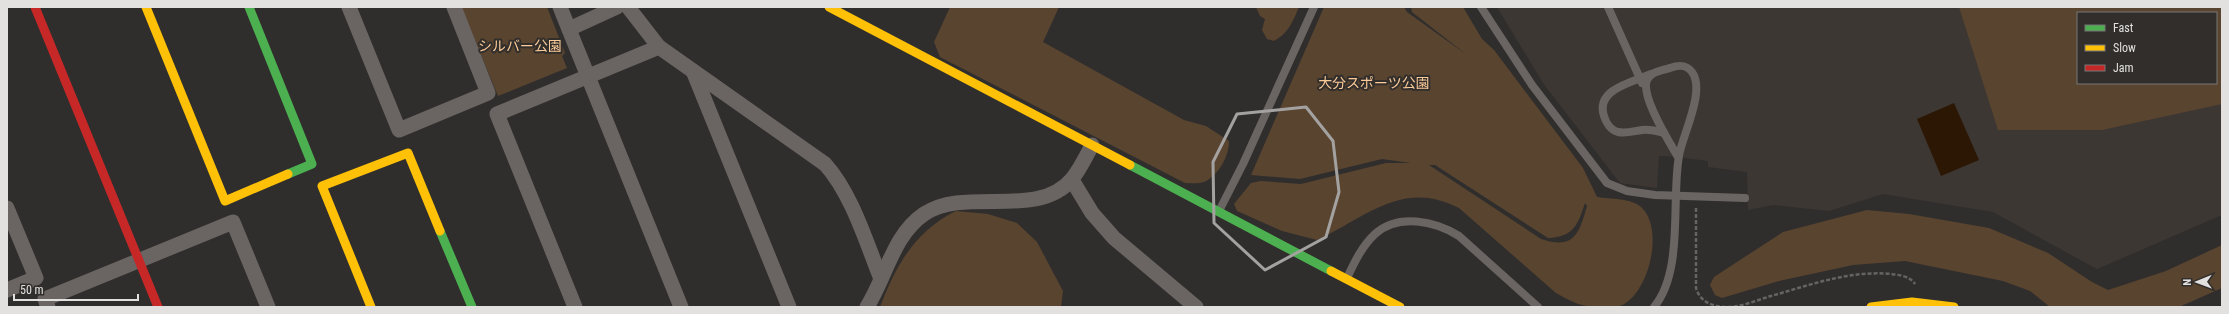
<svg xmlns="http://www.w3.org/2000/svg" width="2229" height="314" font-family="'Roboto Condensed','Noto Sans JP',sans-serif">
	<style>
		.built { fill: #3d3733; fill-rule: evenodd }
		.green { fill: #59442f; fill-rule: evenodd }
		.water { fill: #2c1704 }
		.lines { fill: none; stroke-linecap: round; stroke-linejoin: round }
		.path { stroke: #666462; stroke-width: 2.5; stroke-dasharray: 4 2; stroke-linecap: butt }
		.lane { stroke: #6a6562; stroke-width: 8 }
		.street { stroke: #6a6562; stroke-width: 15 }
		.fast { stroke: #4caf50; stroke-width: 9 }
		.slow { stroke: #ffc107; stroke-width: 9 }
		.jam { stroke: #c62828; stroke-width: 9 }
		.marked { fill: none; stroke: #a4a2a1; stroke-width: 3; stroke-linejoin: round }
		.labels { text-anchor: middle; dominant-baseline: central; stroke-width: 4; stroke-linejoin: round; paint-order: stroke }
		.park-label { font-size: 14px; fill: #fbca98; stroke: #312e2c }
	</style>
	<rect width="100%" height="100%" fill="#302e2d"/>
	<path class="built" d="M1497,7H2222V215L2097,269L1993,212L1883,194L1829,211L1773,205L1748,210L1747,172L1708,167V161L1678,157L1659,156L1657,188L1620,183L1543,83ZM2078,13H2216V83H2078Z"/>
	<g class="green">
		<path d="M461,7H547L565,53L562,56L567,68L498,96Z"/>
		<path d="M950,7H1059L1043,42L1184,120L1206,126L1229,141C1229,157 1218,176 1204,182C1198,184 1191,183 1185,183L940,57L934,42Z"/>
		<path d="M1256,7H1299C1293,21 1288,34 1274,41L1267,39L1262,30L1265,19L1260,16Z"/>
		<path d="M1324,7H1404L1407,12L1467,55L1412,12L1411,7H1463L1482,39L1494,50L1583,168L1597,197C1610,199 1631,198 1641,207C1665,228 1649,295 1620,306C1616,308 1609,307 1605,307C1581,307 1576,304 1556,293L1459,208C1402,179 1367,217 1317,240L1282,231L1237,211L1234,204L1251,183L1261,181L1301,184L1386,163H1411L1382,159L1300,179L1251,175ZM1429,165H1435L1548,238C1574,237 1578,224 1585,203L1587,206C1579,234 1574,250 1541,239Z"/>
		<path d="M1959,7H2222V104L2102,130H1998ZM2078,13H2216V83H2078Z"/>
		<path d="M1867,210L1909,214L1989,228L2048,253L2092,282L2108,290L2166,271L2222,245V288L2179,307H2050L2030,291L2003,281L1905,261L1853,265L1779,281L1722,298L1715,295L1710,285L1714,277L1783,232Z"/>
		<path d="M956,211L988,214L1017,223L1037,242L1063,291L1061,307H880C896,265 915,231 956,211Z"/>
	</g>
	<path class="water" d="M1954,103L1979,160L1941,176L1917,119Z"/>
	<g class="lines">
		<path class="path" d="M1696,208V288C1700,302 1713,307 1727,307C1742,307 1757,300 1771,296C1810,285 1850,270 1891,274C1899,275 1910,276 1915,284"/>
		<g class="lane">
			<path d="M1481,7L1532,85L1607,183L1627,191L1655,195L1745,198"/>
			<path d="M1608,7L1642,83"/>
			<path d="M1651,74C1633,82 1595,89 1604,116C1606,123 1611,130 1618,132C1626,134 1634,131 1642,130C1650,129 1657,131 1664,133"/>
			<path d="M1219,211L1243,164L1314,7"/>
			<path d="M1347,278C1354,263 1362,246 1375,234C1398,213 1435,221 1459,236L1538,307"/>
			<path d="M1654,307C1684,271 1671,200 1679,156C1682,136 1706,91 1692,72C1686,64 1678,65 1670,68C1662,70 1651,72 1647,80C1640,96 1670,143 1678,157"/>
		</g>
		<g class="street">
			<path d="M349,7L399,130L488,93L454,7"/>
			<path d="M560,7L681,307"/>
			<path d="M628,7L659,47L825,164C852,194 866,242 881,279"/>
			<path d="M569,29L617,7"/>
			<path d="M693,71L789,307"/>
			<path d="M1072,180L1092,213L1114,238L1196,307"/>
			<path d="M7,208L36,278L7,290"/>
			<path d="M48,307L45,299L233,222L268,307"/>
			<path d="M575,307L497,114L659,47"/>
			<path d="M867,307C886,277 893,235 924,214C966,186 1038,220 1072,179C1080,169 1086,157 1092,145"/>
		</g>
		<g class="fast">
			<path d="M249,7L312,164L288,174"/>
			<path d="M1130,165L1331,271"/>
			<path d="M440,231L472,307"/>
		</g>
		<g class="slow">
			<path d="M146,7L225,201L288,174"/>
			<path d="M829,7L1130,165"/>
			<path d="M1331,271L1400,307"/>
			<path d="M371,307L322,186L408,153L440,231"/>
			<path d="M1871,307L1912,302L1954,307"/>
		</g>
		<path class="jam" d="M35,7L158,307"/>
	</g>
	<path class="marked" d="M1306,107L1333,141L1339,192L1326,237L1265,270L1214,223L1213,162L1237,114Z"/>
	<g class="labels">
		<g class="park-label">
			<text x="520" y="46">シルバー公園</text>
			<text x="1374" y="83">大分スポーツ公園</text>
		</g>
	</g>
	<rect width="2229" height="314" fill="none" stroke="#e2e1df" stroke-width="16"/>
	<rect x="2077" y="12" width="140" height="72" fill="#312e2c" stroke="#787674"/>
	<rect x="2085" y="25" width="20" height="6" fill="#4caf50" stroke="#787674"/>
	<text x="2113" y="32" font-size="12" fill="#e2e1df">Fast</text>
	<rect x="2085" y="45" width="20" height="6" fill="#ffc107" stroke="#787674"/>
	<text x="2113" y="52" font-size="12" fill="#e2e1df">Slow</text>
	<rect x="2085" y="65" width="20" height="6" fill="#c62828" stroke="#787674"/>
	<text x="2113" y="72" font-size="12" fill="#e2e1df">Jam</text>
	<g transform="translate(2197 282) rotate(269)" stroke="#312e2c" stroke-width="3" paint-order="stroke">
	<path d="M0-3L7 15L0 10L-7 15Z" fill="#e2e1df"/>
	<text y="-6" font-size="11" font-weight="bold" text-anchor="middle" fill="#e2e1df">N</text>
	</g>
	<path d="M14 294v6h124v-6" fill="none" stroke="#e2e1df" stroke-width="2"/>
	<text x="20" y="294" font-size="12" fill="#e2e1df" stroke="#312e2c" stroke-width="3" paint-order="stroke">50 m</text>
</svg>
